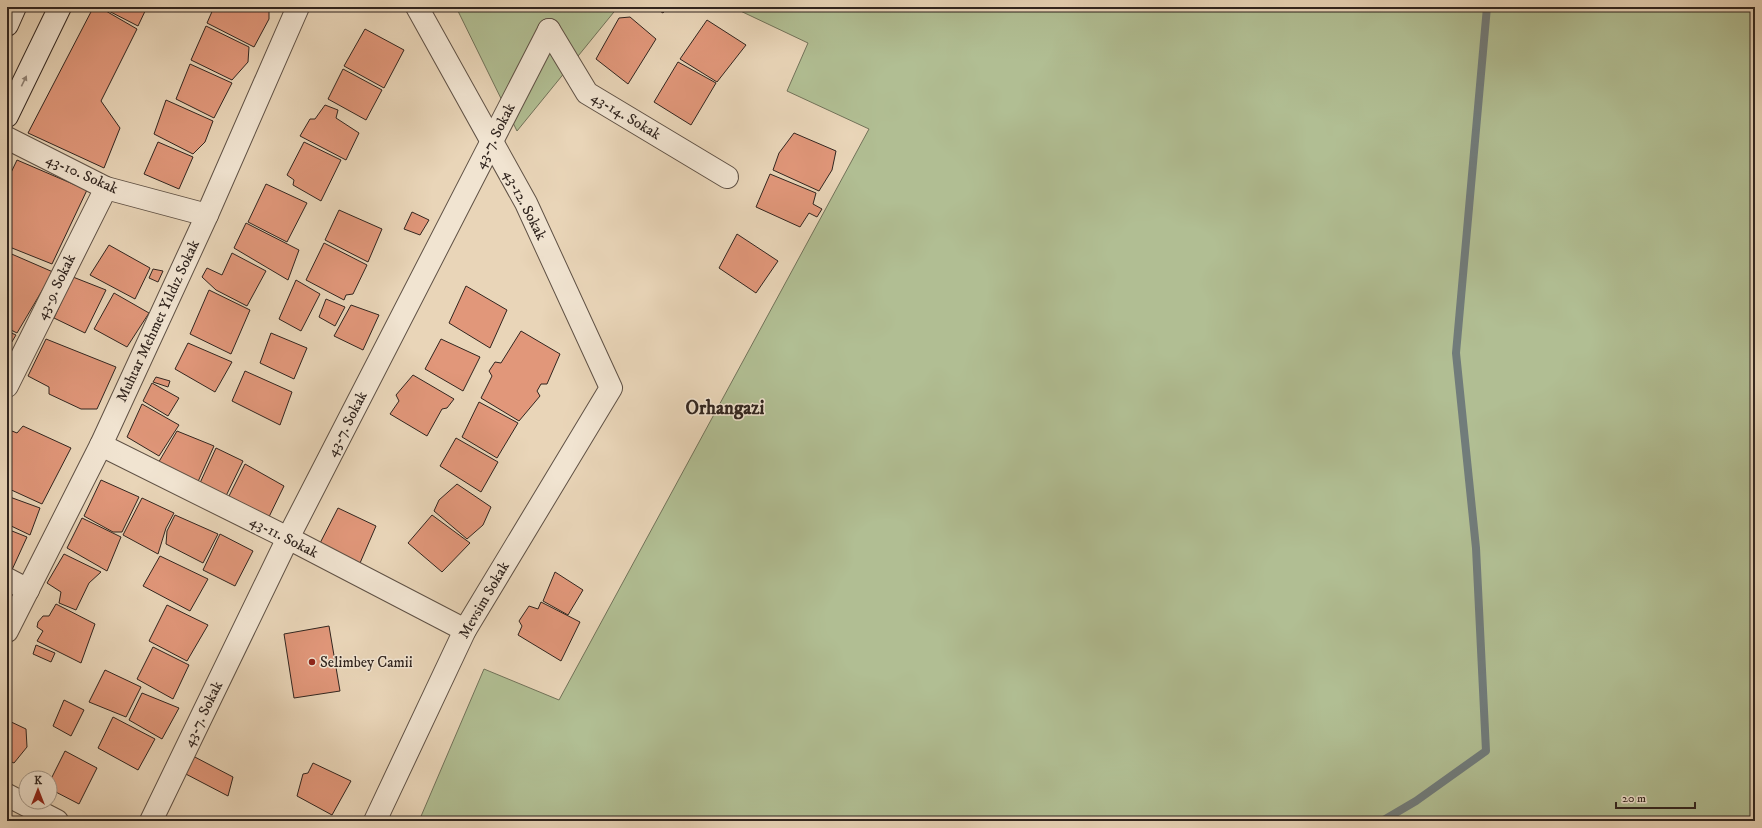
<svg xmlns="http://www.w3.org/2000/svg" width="1762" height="828" font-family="'IM FELL DW Pica',serif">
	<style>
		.green { fill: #b1be93; stroke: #717259 }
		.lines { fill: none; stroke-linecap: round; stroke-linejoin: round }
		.stream { stroke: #717c7b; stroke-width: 8 }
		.building { fill: #e1977a; stroke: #31251f }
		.minor-casing { stroke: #5f5145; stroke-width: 24 }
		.secondary-casing { stroke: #31251f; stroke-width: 24 }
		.minor { stroke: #f1e4d1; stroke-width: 22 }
		.secondary { stroke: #f1e4d1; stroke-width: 22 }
		.oneway { fill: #918478 }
		.poi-dot { fill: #8f2418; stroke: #f1e4d1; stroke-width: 1.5 }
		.labels { text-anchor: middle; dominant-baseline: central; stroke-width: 3; stroke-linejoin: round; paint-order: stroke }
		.street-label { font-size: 15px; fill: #31251f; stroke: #f1e4d1 }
		.poi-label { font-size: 15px; fill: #31251f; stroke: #f1e4d1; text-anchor: start }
		.district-label { font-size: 19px; font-weight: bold; fill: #31251f; stroke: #f1e4d1 }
	</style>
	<rect width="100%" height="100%" fill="#e9d5b8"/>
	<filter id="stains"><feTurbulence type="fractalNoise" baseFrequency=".005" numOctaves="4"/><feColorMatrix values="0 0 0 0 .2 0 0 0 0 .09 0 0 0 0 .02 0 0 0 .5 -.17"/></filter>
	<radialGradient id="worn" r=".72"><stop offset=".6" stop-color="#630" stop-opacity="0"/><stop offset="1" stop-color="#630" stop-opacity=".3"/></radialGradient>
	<g class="green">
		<path d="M456,7H618L517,131Z"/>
		<path d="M732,7H1755V821H419L484,669L559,700L869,129L787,91L808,43Z"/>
	</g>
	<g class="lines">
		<path class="stream" d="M1382,821L1416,801L1486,751L1476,548L1456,353L1487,7"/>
	</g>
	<g class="building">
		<path d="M99,7L137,29L101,101L120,128L104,168L28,133L93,8Z"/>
		<path d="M101,7H147L138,26Z"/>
		<path d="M214,7H269V19L254,47L207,23Z"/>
		<path d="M653,7H668L663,13Z"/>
		<path d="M630,17L656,39L628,84L596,59L619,18Z"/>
		<path d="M707,20L746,45L717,82L680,59Z"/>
		<path d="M206,26L249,47L248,62L232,80L191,60Z"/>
		<path d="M365,29L404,50L384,88L344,66Z"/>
		<path d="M678,62L716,83L691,125L654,102Z"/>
		<path d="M190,64L232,83L214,118L176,99Z"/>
		<path d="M343,69L382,90L366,120L328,99Z"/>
		<path d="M166,100L213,121L205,142L193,154L154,134Z"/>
		<path d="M325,105L338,110L336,118L359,133L346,160L300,136L310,119H315Z"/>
		<path d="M794,133L836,151L832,170L819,191L773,170L779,153Z"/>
		<path d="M158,142L193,157L179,189L144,174Z"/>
		<path d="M304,142L341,160L321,201L293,185L294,180L287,175Z"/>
		<path d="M17,160L87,190L52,264L7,246V181Z"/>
		<path d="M770,174L816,193L813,204L822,209L817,217L809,213L800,227L756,207Z"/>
		<path d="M266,184L307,203L287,242L248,222Z"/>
		<path d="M339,210L382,229L368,262L325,240Z"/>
		<path d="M412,212L429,220L420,235L404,229Z"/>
		<path d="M246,223L299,250L288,280L234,248Z"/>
		<path d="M737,234L778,261L756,293L719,268Z"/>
		<path d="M324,243L367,265L353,294L346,295L344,300L306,280Z"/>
		<path d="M109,245L150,268L135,299L90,275Z"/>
		<path d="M7,252L53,272L17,333L7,328Z"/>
		<path d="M232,253L266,271L247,306L216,290L202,277L207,268L222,275Z"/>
		<path d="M153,269L163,271L158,282L149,278Z"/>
		<path d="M73,277L106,290L85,333L54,318Z"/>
		<path d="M296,280L320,294L301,331L279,319Z"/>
		<path d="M466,286L507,310L490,348L449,323Z"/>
		<path d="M209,290L250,310L231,354L190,334Z"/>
		<path d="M114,293L149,313L127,347L94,329Z"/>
		<path d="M326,299L345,307L335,326L319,317Z"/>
		<path d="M351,305L379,315L363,350L334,336Z"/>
		<path d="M7,331L16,335L7,350Z"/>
		<path d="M521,331L560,354L547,384H541L537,391L540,396L519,421L481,398L492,376L489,371L495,362L501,363Z"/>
		<path d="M271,333L307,348L294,379L260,363Z"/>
		<path d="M46,339L116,367L97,409H81L49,394V387L28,376Z"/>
		<path d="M441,339L480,357L463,391L425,369Z"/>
		<path d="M188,343L232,362L215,392L175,369Z"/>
		<path d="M245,371L292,392L280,425L232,401Z"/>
		<path d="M413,375L454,399L447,408L442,409L427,436L390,414L399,401L396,395Z"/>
		<path d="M156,377L170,381L168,387L153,382Z"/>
		<path d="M152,383L179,398L168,416L143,401Z"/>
		<path d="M479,402L518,423L497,458L462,437Z"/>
		<path d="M142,404L179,425L159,456L127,437Z"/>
		<path d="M23,426L71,448L42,504L7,488V429L17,433Z"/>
		<path d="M177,431L214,446L196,486L157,465Z"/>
		<path d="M456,438L498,462L481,492L440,466Z"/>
		<path d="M216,448L243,461L225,498L200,483Z"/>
		<path d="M245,464L284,486L266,523L227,500Z"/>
		<path d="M101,480L139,497L122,532H113L84,516Z"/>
		<path d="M457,484L491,507L483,525L467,539L434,511L439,500Z"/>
		<path d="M7,496L40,508L30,535L7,524Z"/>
		<path d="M142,498L174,513L166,528L158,554L123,535Z"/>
		<path d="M338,508L376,526L357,570L316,551Z"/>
		<path d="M175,515L218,534L203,563L166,544L167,531Z"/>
		<path d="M432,515L470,543L442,572L408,543Z"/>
		<path d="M82,518L121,537L107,571L67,548Z"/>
		<path d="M7,529L27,537L11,572L7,570Z"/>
		<path d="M220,534L253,551L235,586L203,570Z"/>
		<path d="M64,554L101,572L89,583L76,610L59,603L61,592L47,583Z"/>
		<path d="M160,556L208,579L190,611L143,586Z"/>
		<path d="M555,572L583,590L568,615L543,601Z"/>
		<path d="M541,602L580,622L561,661L518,635L522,626L519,621L529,606L538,609Z"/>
		<path d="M56,604L95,624L81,663L37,641L43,631L37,627L38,622L43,616H49Z"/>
		<path d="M167,605L208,625L187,661L149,641Z"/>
		<path d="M329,626L340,691L294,698L284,634Z"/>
		<path d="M36,645L55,653L51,662L33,654Z"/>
		<path d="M153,647L189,665L173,699L137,679Z"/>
		<path d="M105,670L141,687L126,717L89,702Z"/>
		<path d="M142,693L179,708L162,739L129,720Z"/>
		<path d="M64,700L84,710L71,736L53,726Z"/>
		<path d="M113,717L155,739L138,770L98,748Z"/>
		<path d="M7,720L26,729L27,747L14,763L7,760Z"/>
		<path d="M65,751L97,768L79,804L50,789V781Z"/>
		<path d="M191,755L233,777L228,796L182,772Z"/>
		<path d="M313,763L351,781L332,815L297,796L303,774L308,773Z"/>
		<path d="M238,817L248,821H236Z"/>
	</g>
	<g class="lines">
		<g class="minor-casing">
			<g id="minor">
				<path d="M549,30L587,93L727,177"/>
				<path d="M7,138L106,188L207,215"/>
				<path d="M7,386L106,188"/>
				<path d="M101,445L288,538L465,630"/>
				<path d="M7,579L28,590"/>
				<path d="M7,631L101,445L207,215L298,7"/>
				<path d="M7,795L57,821"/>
				<path d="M151,821L288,538L549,30"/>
				<path d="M375,821L465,630L611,388L526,203L417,7"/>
			</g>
		</g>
		<g class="secondary-casing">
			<g id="secondary">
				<path d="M7,25L15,7"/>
				<path d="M7,116L60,7"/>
			</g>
		</g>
		<use href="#minor" class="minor"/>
		<use href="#secondary" class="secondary"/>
	</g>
	<defs><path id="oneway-solid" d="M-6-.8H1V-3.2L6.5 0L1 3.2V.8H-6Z"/></defs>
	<use class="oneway" href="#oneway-solid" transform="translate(24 81) rotate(-64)"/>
	<circle class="poi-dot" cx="312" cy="662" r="4"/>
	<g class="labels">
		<g class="street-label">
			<text transform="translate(626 116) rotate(31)">43-14. Sokak</text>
			<text transform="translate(495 136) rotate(-63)">43-7. Sokak</text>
			<text transform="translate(82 174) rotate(24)">43-10. Sokak</text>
			<text transform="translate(525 205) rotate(63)">43-12. Sokak</text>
			<text transform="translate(56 287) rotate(-64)">43-9. Sokak</text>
			<text transform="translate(158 321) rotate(-65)">Muhtar Mehmet Yıldız Sokak</text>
			<text transform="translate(347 424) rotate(-63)">43-7. Sokak</text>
			<text transform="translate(284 537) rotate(27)">43-11. Sokak</text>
			<text transform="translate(484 600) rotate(-60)">Mevsim Sokak</text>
			<text transform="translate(203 714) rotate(-64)">43-7. Sokak</text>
		</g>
		<g class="poi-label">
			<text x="320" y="662">Selimbey Camii</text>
		</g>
		<g class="district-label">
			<text x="725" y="408">Orhangazi</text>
		</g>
	</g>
	<rect width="1762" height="828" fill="none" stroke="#e9d5b8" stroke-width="24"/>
	<rect x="8" y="8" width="1746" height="812" fill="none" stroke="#31251f" stroke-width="2"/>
	<rect x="12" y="12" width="1738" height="804" fill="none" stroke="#31251f"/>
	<g transform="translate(38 790)"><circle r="19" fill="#f1e4d1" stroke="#a4988a"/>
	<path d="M0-3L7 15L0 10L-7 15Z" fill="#8f2418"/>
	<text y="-6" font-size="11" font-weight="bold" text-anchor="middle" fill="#31251f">K</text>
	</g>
	<path d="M1616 802v6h79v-6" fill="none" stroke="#31251f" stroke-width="2"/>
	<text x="1622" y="802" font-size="12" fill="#31251f" stroke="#f1e4d1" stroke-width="3" paint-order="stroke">20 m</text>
	<rect width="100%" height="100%" filter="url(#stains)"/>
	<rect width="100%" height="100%" fill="url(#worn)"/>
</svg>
